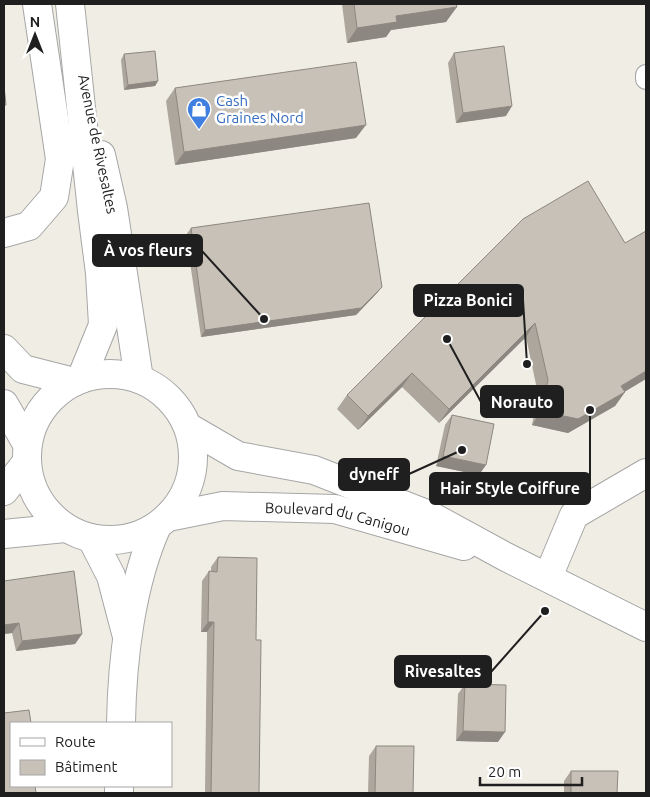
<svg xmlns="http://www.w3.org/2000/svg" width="650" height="797" font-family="Ubuntu,sans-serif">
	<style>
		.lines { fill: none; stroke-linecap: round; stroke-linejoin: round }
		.service-casing { stroke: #a6a6a6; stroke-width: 22 }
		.minor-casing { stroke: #a6a6a6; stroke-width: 30 }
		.tertiary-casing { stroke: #a6a6a6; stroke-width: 30 }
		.service { stroke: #fff; stroke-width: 20 }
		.minor { stroke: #fff; stroke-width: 28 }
		.tertiary { stroke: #fff; stroke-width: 28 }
		.wall { fill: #aca69d }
		.shaded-wall { fill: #8c8780 }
		.building { fill: #c8c1b7; stroke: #8c8780 }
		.labels { text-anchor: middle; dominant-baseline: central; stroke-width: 5; stroke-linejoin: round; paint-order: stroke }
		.shop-label { font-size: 15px; fill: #366cbe; stroke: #fff; text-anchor: start }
		.street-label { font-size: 15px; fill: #1f1f1f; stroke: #fff }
		.leader { fill: none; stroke: #1f1f1f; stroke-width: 2 }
		.callout-dot { fill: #1f1f1f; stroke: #fff; stroke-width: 2 }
		.callout { fill: #1f1f1f; stroke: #1f1f1f; stroke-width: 2 }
		.callout-label { font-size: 16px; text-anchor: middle; font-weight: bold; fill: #fff }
	</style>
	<rect width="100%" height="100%" fill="#f0eee4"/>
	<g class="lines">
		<g class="service-casing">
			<path id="service" d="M646,75V79"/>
		</g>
		<g class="minor-casing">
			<g id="minor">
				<path d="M70,4L92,211L100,273L103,325L81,379"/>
				<path d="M101,155L113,208L139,379"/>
				<path d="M4,233L29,226L54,197L60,159L37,4"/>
				<path d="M4,491L26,463"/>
				<path d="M4,534L65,528"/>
				<path d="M92,539L111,576L126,633"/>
				<path d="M548,577L574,515L646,473"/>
				<path d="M121,723C122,660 131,584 157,526"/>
				<path d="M119,793V786"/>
			</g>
		</g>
		<g class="tertiary-casing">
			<g id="tertiary">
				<path d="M4,349L23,369L74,382"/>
				<circle cx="110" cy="457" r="83"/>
				<path d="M4,404L27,444"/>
				<path d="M188,427L238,456L314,470L429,515L506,557L646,627"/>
				<path id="s1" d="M168,517L223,506L335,509L464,546"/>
			</g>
		</g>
		<use href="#service" class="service"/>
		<use href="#minor" class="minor"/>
		<use href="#tertiary" class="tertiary"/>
	</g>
	<g class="wall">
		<path d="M342,4H456L446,22L391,30L386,37L347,43Z"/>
		<path d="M454,53L506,116L456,123L448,63Z"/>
		<path d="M124,54L158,81L155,86L124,90L121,60Z"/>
		<path d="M175,88L356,138L175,165L166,101Z"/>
		<path d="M523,219L625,392L615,406L568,433L532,425L538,394L526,337L439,423L402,387L358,430L337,409L347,395Z"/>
		<path d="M191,228L382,287L377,293L356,315L201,337L186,235Z"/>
		<path d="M452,415L479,475L436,466L445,425Z"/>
		<path d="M218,557L256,640L259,793H205L207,632H201L202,581L209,571H211V567Z"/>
		<path d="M4,581L82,634L75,644L16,651L12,633L4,634Z"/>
		<path d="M465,684L498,742L456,741L458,694Z"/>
		<path d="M376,746L413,793H368L369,756Z"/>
		<path d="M571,771L617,793H564V781Z"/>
	</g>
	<g class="shaded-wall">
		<path d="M457,7L446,22L391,30L386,37L347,43L357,28L396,16Z"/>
		<path d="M158,81L155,86L124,90L128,85Z"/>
		<path d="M512,106L506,116L456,123L463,113Z"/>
		<path d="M366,125L356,138L175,165L184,152Z"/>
		<path d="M382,287L377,293L356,315L201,337L205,330Z"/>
		<path d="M535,323L526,337L439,423L449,409Z"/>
		<path d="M646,371V379L611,400L621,386Z"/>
		<path d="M412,373L402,387L358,430L368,416Z"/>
		<path d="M625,392L615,406L568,433L532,425L541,411Z"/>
		<path d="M443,456L486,465L479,475L436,466Z"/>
		<path d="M208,622H214L207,632H201Z"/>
		<path d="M19,623L12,633L4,634V625Z"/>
		<path d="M82,634L75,644L16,651L22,641Z"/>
		<path d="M463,731L505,732L498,742L456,741Z"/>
	</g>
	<g class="building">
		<path d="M354,4H456L457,7L396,16L397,22L357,28Z"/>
		<path d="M504,46L512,106L463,113L454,53Z"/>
		<path d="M155,51L158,81L128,85L124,54Z"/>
		<path d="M356,62L366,125L184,152L175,88Z"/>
		<path d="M4,86L6,105H4Z"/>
		<path d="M588,181L625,243L646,231V371L621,386L625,392L578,419L541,411L548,380L535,323L449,409L412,373L368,416L347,395L523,219Z"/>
		<path d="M369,203L382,287L361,308L205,330L191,228Z"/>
		<path d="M452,415L494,424L486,465L443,456Z"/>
		<path d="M218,557L257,558L256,640H261L259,793H211L214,622H208L209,571L217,572Z"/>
		<path d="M74,571L82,634L22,641L19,623L4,625V581Z"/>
		<path d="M465,684L506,685L505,732L463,731Z"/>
		<path d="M29,710L31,723H11V786H35L36,793H4V713Z"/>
		<path d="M376,746H414L413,793H375Z"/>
		<path d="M571,771H618L617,793H571Z"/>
	</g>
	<defs>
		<g id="shop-pin" transform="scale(1.25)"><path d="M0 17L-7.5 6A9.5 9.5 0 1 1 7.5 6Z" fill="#3f7fe0" stroke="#fff"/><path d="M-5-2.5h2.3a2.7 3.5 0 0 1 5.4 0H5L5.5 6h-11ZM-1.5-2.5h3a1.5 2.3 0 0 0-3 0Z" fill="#fff"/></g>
	</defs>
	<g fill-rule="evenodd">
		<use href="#shop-pin" x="199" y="109"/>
	</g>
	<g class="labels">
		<g class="shop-label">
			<text x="216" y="100">Cash<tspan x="216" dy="17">Graines Nord</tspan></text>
		</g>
		<g class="street-label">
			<text transform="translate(98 144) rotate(78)">Avenue de Rivesaltes</text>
			<text stroke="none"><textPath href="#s1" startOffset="172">Boulevard du Canigou</textPath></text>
		</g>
	</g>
	<path class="leader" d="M264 319L202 251M527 364L523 300M447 339L481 402M462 450L409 474M590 410L590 488M545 611L491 672"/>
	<g class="callout-dot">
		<circle cx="264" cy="319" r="5"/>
		<circle cx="527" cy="364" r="5"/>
		<circle cx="447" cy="339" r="5"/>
		<circle cx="462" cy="450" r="5"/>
		<circle cx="590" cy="410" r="5"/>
		<circle cx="545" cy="611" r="5"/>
	</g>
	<g class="callout">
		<rect x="93" y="235" width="109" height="31" rx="5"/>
		<rect x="414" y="285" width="109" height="31" rx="5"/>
		<rect x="481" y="386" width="82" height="31" rx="5"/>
		<rect x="339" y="459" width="70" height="31" rx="5"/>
		<rect x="430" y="473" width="160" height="31" rx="5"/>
		<rect x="395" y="656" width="96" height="31" rx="5"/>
	</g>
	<g class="callout-label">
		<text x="148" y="256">À vos fleurs</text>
		<text x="468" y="306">Pizza Bonici</text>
		<text x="522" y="408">Norauto</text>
		<text x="374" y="480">dyneff</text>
		<text x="510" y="494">Hair Style Coiffure</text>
		<text x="443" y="677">Rivesaltes</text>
	</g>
	<rect width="650" height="797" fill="none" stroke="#1f1f1f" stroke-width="10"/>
	<rect x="10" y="722" width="162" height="65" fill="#ffffff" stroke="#a5a5a5"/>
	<rect x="20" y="738" width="25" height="8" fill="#ffffff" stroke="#a5a5a5"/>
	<text x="55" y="747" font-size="15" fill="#1f1f1f">Route</text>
	<rect x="20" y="760" width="25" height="15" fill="#c8c1b7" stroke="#a5a5a5"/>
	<text x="55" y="772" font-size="15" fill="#1f1f1f">Bâtiment</text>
	<g transform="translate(35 35)" stroke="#ffffff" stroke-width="4" paint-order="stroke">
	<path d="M0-4L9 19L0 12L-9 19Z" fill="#1f1f1f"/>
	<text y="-8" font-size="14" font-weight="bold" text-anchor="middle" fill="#1f1f1f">N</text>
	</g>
	<path d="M480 777v8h102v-8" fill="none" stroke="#1f1f1f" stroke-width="2.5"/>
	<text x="488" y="777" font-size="15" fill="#1f1f1f" stroke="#ffffff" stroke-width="4" paint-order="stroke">20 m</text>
</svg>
